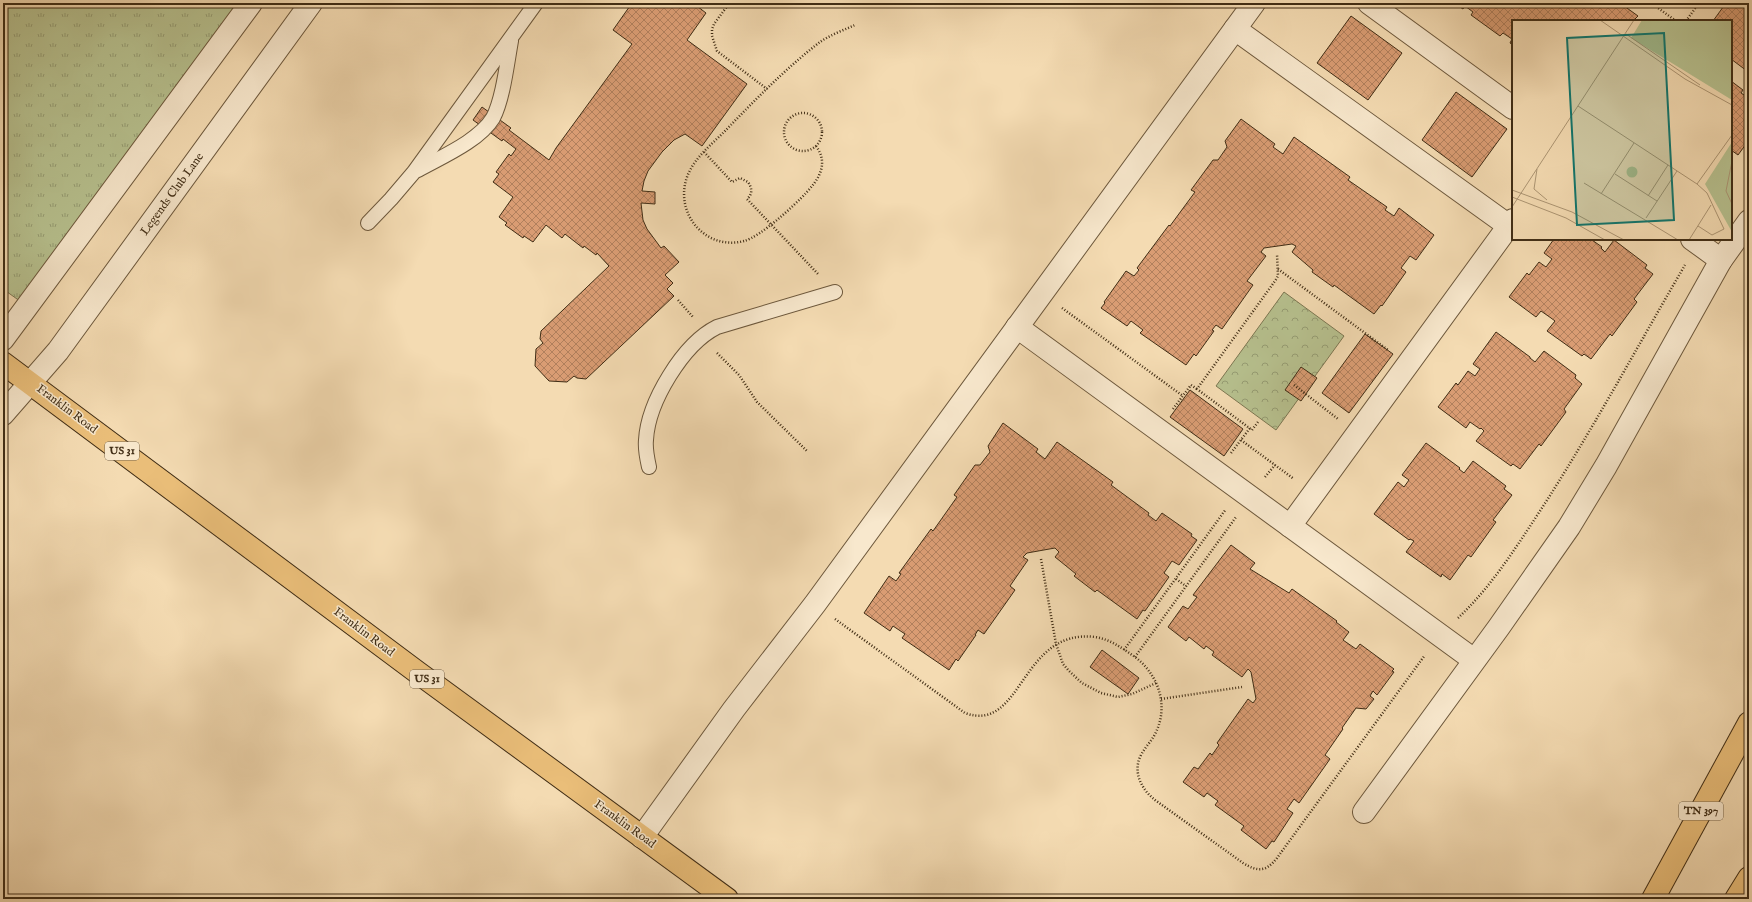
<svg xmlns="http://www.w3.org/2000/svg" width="1752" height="902" font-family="'IM FELL English',serif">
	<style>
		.grass { fill: url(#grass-tufts); stroke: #7c7752 }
		.park { fill: url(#park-crowns); stroke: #7c7752 }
		.building { fill: url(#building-cross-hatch); stroke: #402d15 }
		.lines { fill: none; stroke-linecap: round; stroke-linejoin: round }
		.service-casing { stroke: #6d583c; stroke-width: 16 }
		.minor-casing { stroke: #6d583c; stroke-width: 24 }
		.primary-casing { stroke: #402d15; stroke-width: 24 }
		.trunk-casing { stroke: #402d15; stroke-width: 24 }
		.path { stroke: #402d15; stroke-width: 2.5; stroke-dasharray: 1 2; stroke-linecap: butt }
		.service { stroke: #f8e8cd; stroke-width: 14 }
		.minor { stroke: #f8e8cd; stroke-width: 22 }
		.primary { stroke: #eabe79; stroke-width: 22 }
		.trunk { stroke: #eabe79; stroke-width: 22 }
		.labels { text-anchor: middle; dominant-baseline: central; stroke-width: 3; stroke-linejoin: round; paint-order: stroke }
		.shield { fill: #f8e8cd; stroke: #77654c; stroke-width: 1 }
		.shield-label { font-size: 11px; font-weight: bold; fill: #402d15 }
		.street-label { font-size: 12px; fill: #402d15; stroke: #f8e8cd }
		.inset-road { fill: none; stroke: #ac9573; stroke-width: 1 }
		.view { fill: #0f766e; fill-opacity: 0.15; stroke: #0f766e; stroke-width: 2 }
		.inset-edge { fill: none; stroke: #402d15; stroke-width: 2 }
	</style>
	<defs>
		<pattern id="grass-tufts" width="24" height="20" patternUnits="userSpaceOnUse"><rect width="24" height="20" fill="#b7c18f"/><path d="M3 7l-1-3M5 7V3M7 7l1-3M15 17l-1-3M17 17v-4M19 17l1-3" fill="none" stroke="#969d74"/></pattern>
		<pattern id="park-crowns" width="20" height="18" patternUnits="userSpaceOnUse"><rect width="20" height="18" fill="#b7c18f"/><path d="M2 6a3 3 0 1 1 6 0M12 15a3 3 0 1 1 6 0" fill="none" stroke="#969d74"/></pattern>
		<pattern id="building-cross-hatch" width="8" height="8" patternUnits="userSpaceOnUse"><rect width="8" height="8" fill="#d99c73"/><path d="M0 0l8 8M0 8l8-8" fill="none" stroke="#b1805d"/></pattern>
	</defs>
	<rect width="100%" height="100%" fill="#f4dbb2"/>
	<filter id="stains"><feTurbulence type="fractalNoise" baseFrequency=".005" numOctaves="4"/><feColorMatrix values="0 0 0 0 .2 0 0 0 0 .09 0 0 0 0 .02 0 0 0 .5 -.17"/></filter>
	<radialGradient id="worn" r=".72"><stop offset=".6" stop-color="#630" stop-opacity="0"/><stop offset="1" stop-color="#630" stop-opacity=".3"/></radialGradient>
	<path class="grass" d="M3,3H245L31,309L3,289Z"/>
	<path class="park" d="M1284,292L1344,336L1276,430L1216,386Z"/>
	<g class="building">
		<path d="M632,3H693L706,13L687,40L747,84L702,146L685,134L674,140L662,152L648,171L644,181L642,191L655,192V204L641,203L643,220L647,229L661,248L664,246L679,262L665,275L673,283L667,289L674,296L586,379L577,378L574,376L567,382L549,381L535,366L536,349L543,343L540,339L541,331L609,266L597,253L596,255L584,246L583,248L565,234L562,238L546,225L533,242L524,236L523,238L505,225L507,223L499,217L513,197L493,182L499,174L496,172L509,154L511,156L516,149L503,139L502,141L473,120L482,107L511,128L509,130L549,160L556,148L632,44L613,30Z"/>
		<path d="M1454,3H1620L1638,16L1635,19L1638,21H1513V45L1510,43L1512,39L1503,33L1500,36L1471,15L1473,12L1465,6L1463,9Z"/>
		<path d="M1726,3H1749V68L1747,71L1731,59V21H1713Z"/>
		<path d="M1351,16L1402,53L1368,100L1317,63Z"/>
		<path d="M1731,81L1743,90L1741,93L1749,98V140L1738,155L1731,150Z"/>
		<path d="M1456,92L1507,129L1472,177L1422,140Z"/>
		<path d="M1241,119L1275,144L1273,147L1283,154L1294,137L1350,177L1348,180L1387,207L1385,210L1394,216L1399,208L1434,235L1416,260L1410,256L1401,268L1406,272L1382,306L1381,305L1374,314L1334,285L1333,287L1312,272L1313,270L1292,252L1296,246L1292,244L1264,248L1261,252L1266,256L1247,281L1253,285L1222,329L1216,325L1212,330L1214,331L1196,356L1194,354L1186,365L1140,333L1143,330L1131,321L1127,326L1101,308L1105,303L1104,302L1126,271L1134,276L1139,270L1137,268L1169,225L1170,226L1195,192L1191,190L1213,160H1218L1227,147L1225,141Z"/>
		<path d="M1554,239H1593L1592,240L1602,247L1601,248L1605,252L1614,240L1647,265L1645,268L1653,274L1634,299L1637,302L1612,336L1610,334L1591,359L1584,354L1582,356L1547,331L1555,321L1551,318L1541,311L1536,317L1509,297L1527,273L1529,275L1539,262L1546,267L1552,259L1544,253Z"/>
		<path d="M1496,332L1530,357V358L1535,362L1544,351L1576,375L1575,378L1582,384L1564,409L1566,412L1541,446L1539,444L1520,469L1513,464L1511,466L1476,441L1484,431L1481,428L1480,429L1470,422L1466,428L1438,407L1456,383L1458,385L1468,371L1475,376L1480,369L1473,364Z"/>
		<path d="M1365,334L1393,354L1349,413L1322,393Z"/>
		<path d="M1301,367L1317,378L1301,401L1285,390Z"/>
		<path d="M1190,390L1243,429L1224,456L1170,417Z"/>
		<path d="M1003,423L1038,449L1036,452L1045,459L1057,442L1113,482L1111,485L1149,513L1148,515L1156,521L1162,513L1192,534L1191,536L1197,540L1179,565L1172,561L1164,573L1169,577L1145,611L1143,610L1137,619L1097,590L1095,592L1074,576L1076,574L1055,557L1059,552L1055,548L1027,553L1023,557L1028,560L1010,586L1015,590L984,634L978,630L975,635H976L958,661L956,659L949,670L902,638L905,634L893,626L890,631L864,613L889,576L896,581L901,574L899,573L931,529L933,531L957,497L954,495L975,465H980L990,452L988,446Z"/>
		<path d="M1426,443L1460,468L1459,469L1464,473L1473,461L1506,486L1504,489L1512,495L1493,520L1496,522L1471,557L1468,555L1450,580L1442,574L1441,577L1406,552L1414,541L1410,539L1409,540L1374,514L1398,482L1404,487L1409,480L1402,475Z"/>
		<path d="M1231,545L1255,563L1250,569L1289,593L1292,589L1337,621L1336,622L1349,632L1343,640L1356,649L1360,644L1394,669L1392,671L1394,672L1377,695L1373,691L1370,696L1374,699L1366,709L1356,708L1342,728L1343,729L1325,755L1330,759L1299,803L1294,799L1287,809L1293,813L1274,842L1272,841L1266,849L1241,830L1244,826L1215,805L1218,801L1207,793L1204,797L1183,782L1194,767L1198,769L1210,753L1212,755L1219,745L1217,743L1248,699L1253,703L1256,699L1251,672L1248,669L1242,677L1212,655L1214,652L1206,646L1204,649L1189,637L1186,641L1168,627L1183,606L1188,609L1197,597L1193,595Z"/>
		<path d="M1102,650L1139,678L1128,694L1090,667Z"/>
	</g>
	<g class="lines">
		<g class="service-casing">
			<g id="service">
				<path d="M418,170C441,157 479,141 493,118C503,99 507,63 511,41"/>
				<path d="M368,223L391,199L414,172L536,3"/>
				<path d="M649,467C647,458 645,449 646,440C648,402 683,344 717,327L835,292"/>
			</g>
		</g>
		<g class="minor-casing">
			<g id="minor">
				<path d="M1369,3L1513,108"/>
				<path d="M1235,29L1509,226"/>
				<path d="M1692,239L1721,260"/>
				<path d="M1017,327L1474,660"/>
				<path d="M3,339L251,3"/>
				<path d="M3,414L58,351L311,3"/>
				<path d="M1290,526L1513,220"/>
				<path d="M1364,812L1499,627L1569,527L1606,466L1721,260L1749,221"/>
				<path d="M642,837L734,709L815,604L1254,3"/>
			</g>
		</g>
		<g class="primary-casing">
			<path id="primary" d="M3,363L417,672L727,899"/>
		</g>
		<g class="trunk-casing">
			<g id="trunk">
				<path d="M1653,899L1749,723"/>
				<path d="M1736,899L1749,878"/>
			</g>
		</g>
		<g class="path">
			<path d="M1651,3L1676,21"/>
			<path d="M728,5L714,24L712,29V36L717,51L767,89"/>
			<path d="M1686,21L1699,3"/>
			<circle cx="803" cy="132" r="19"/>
			<path d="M816,146C829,164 819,179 806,193C794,206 760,237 744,241C706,251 674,214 687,177C694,158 711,145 725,131C755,100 786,68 820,42C830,35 844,30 855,25"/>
			<path d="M704,152L732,182L740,178L748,182C752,188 753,194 747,199L818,274"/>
			<path d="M1278,269L1388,350"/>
			<path d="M678,300L693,317"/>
			<path d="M1062,308L1183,396"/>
			<path d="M717,353L739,375L757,402L807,451"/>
			<path d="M1294,385L1338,419"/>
			<path d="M1173,409L1191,385L1197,389"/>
			<path d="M1258,422L1252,430L1197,389L1275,281L1278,276L1277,254"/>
			<path d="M1241,440L1294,479"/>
			<path d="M1231,453L1250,428"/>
			<path d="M1265,477L1275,465"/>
			<path d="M1041,559L1056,644L1063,664L1069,671L1082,683L1101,693L1118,697L1132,694L1156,683"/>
			<path d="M1176,579L1186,586"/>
			<path d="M1458,618C1491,587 1515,549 1540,511C1592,431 1637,347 1685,265"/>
			<path d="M835,619L965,713C1023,734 1020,628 1095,637C1110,639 1122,648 1135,657C1158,674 1169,705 1156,732C1152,741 1145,747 1141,755C1132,772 1142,790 1155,800L1243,863C1258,872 1266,872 1277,858L1425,655"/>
			<path d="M1124,650L1226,509"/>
			<path d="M1135,657L1236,517"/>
			<path d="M1161,699L1242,687"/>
		</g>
		<use href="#service" class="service"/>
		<use href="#minor" class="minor"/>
		<use href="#primary" class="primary"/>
		<use href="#trunk" class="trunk"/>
	</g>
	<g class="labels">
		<g class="shield">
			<rect x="105" y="442" width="34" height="18" rx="3"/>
			<rect x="410" y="670" width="34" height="18" rx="3"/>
			<rect x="1679" y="802" width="44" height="18" rx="3"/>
		</g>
		<g class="shield-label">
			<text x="122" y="451">US 31</text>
			<text x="427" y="679">US 31</text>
			<text x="1701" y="811">TN 397</text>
		</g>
		<g class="street-label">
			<text transform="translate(172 194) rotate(-54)">Legends Club Lane</text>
			<text transform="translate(67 409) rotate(37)">Franklin Road</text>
			<text transform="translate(364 632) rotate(37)">Franklin Road</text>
			<text transform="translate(625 824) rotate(36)">Franklin Road</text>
		</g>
	</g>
	<g transform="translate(1512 20)">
		<rect width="220" height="220" fill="#f4dbb2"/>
		<path d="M130,0H220V80L119,18ZM220,122V212L193,164Z" fill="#b7c18f"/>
		<path d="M114.5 152a5.5 5.5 0 1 1 11 0a5.5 5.5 0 1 1-11 0Z" fill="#b7c18f"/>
		<path class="inset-road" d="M88,0L173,59L220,85M114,14L188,65M66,86L185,164L220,115M220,141L214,171L220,184M25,149L22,169L35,180M103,154L145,181M72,163L166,220M185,164L195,173L212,209L200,215L186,206M0,170L60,192L112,220M89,174L122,123M136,176L156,145M0,177L54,198L93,220M0,187L122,0M134,198L165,151M177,220L199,185"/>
		<path class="view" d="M152,13L162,200L65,205L55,18Z"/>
		<rect width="220" height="220" class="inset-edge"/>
	</g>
	<rect width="1752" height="902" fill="none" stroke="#f4dbb2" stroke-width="16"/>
	<rect x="4" y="4" width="1744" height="894" fill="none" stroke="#402d15" stroke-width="2"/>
	<rect x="8" y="8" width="1736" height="886" fill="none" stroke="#402d15"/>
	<rect width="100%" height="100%" filter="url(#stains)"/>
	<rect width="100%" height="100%" fill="url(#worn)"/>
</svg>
